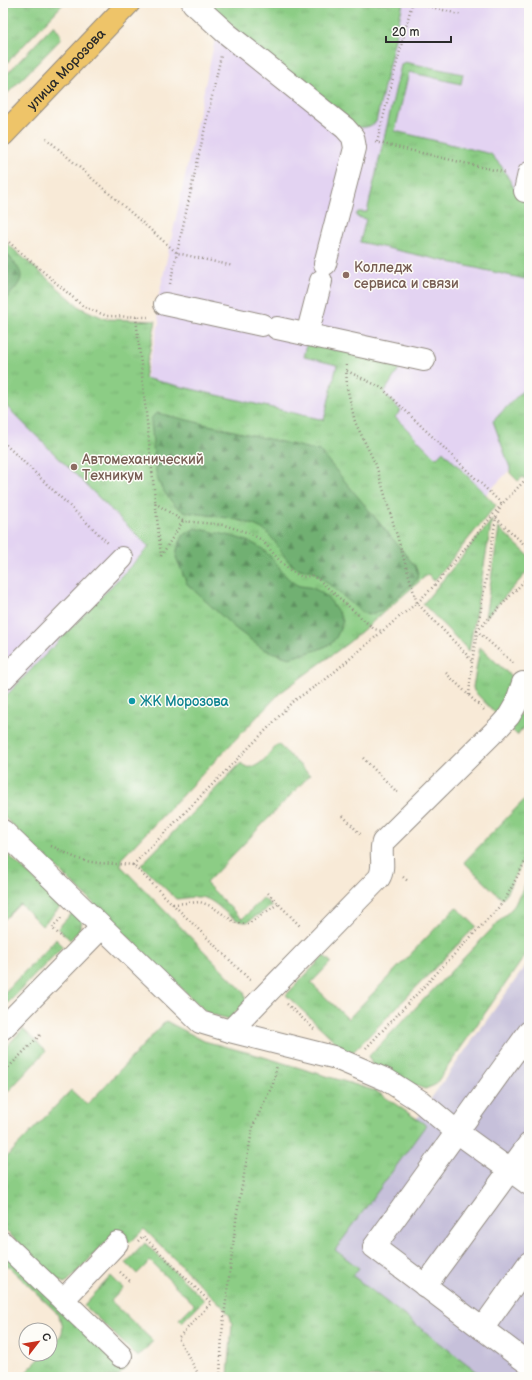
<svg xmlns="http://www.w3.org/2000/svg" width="532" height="1380" font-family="'Balsamiq Sans',sans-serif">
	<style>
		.built { fill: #e3d3f2 }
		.industrial { fill: #c6c0da }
		.grass { fill: url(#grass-tufts); stroke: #5c7c58 }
		.forest { fill: url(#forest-firs); stroke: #4e6e4e }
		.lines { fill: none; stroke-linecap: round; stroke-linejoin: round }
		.minor-casing { stroke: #928a81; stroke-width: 24 }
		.major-casing { stroke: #928a81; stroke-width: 24 }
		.path { stroke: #928a81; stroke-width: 2.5; stroke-dasharray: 1 3; stroke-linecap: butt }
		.minor { stroke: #fff; stroke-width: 22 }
		.major { stroke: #eec469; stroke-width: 22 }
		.education-dot { fill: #8d6e63; stroke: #fdfcf7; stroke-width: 1.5 }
		.culture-dot { fill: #0f9aa8; stroke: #fdfcf7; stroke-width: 1.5 }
		.labels { text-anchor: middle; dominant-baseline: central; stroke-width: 3; stroke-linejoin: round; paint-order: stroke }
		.street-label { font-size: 14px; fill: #2b2b2b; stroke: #fdfcf7 }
		.education-label { font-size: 14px; fill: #785e54; stroke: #fdfcf7; text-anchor: start }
		.culture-label { font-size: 14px; fill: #0d838f; stroke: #fdfcf7; text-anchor: start }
	</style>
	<defs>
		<pattern id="grass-tufts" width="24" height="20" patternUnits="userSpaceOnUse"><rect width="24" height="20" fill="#8ccd85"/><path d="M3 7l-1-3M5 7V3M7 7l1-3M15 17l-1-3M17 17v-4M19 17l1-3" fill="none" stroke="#79b073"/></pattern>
		<pattern id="forest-firs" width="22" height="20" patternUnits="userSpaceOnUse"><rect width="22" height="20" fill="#71b072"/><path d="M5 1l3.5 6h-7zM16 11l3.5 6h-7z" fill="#5d8f5e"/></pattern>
	</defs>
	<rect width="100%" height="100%" fill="#fdfcf7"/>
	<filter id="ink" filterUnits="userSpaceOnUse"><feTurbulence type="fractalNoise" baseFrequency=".025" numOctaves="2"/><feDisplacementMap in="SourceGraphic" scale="8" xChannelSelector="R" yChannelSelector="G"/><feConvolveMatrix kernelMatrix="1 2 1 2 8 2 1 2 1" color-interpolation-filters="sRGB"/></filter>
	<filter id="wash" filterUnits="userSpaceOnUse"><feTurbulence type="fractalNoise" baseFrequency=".012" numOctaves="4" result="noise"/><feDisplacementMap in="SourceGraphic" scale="16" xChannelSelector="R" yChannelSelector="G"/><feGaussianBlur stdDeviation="0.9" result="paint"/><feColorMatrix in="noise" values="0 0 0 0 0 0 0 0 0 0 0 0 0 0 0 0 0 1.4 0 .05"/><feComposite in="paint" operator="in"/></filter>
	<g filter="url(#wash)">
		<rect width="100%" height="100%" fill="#f8ead7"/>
		<g class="built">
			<path d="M400,3H529V450L418,565L145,379L159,323L157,304L218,26Z"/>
			<path d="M3,308L154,550L3,706Z"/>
		</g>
		<path class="industrial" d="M529,961V1377H481L325,1257L328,1243Z"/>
		<g class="grass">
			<path d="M3,3H64L3,67Z"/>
			<path d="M203,3H403L376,122C370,127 364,128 356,127Z"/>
			<path d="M54,25L60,34L61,39L3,98V78Z"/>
			<path d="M404,62L463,74L461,84L409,72L395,131L491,154L502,167L518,195L525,202L527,216L525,279L360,242L366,219L357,217L356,215L358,212H367L401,65Z"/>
			<path d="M3,240L81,308L106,319L156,321L144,378L324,420L337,365L304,357L307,344L402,364L384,393L401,411L395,417L436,458L443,451L496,505L434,581L428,574L348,643L280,693L121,859V866L242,990L245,994L246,1002L229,1019L207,1013L3,816V699L149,547L3,403Z"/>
			<path d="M529,384V483L523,477L518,481L510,473V468L493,421Z"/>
			<path d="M492,520L469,651L423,604Z"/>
			<path d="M499,528L529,556V570L485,618Z"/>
			<path d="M480,647L516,681L500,718L474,691L473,687Z"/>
			<path d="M522,712L529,719V725L528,724L517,735L508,726Z"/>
			<path d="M278,744L310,775L206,883L242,919L263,898L272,906L247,922C228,922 219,900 201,897C193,896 183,899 176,899L141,865L241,763C254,777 270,753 278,744Z"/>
			<path d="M529,795V848L506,894L502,899L464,862Z"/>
			<path d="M3,850L62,905L42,926L20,904L3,921Z"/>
			<path d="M529,877V950L435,1085L425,1089L414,1085L372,1065L369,1056L514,906Z"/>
			<path d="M456,907L476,926L353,1052H348L340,1046L286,995L324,956L331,962L311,983L348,1019Z"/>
			<path d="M75,910C76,912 80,916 81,918C84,926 75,935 70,940L58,928Z"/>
			<path d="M56,939L63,946L3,1008V994Z"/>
			<path d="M166,1021L204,1041L257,1055L376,1091L426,1125L335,1250L359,1268L353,1276L484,1377H283L281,1375L279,1377H228L232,1324L230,1316L223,1307L144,1229L130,1243L118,1230L68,1281L64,1283L58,1280L3,1228V1161L71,1090L87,1105Z"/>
			<path d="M23,1029L46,1051L3,1097V1050Z"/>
			<path d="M145,1243L204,1300L182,1322L179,1319L194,1304L150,1261L137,1274L126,1263Z"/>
			<path d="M3,1249L126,1368L118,1377H21L44,1354H50V1348C64,1333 67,1330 56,1312L3,1261Z"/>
			<path d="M111,1276L123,1288L111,1301L153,1341L138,1357L84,1305Z"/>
		</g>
		<g class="forest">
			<path d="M3,249C25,276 29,275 3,302Z"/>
			<path d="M157,413L320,451L415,566L418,573L417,580L382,610L368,615L363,613L312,570C283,573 282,541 262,529C246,520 227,518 209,515C200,514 188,514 180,509C172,505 159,486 157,477C153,458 153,438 151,419L155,414Z"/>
			<path d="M196,528C215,533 252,538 266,552C277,562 283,577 297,585C301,587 307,586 312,588C327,593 336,607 343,621L337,636L331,644L317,650L289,658L263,649L236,629L187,584L176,557L178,546L183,536L190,531Z"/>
		</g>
	</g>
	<g filter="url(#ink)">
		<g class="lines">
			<g class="minor-casing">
				<g id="minor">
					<path d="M193,3L226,33L345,128L353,137L355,148L325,264"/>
					<path d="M525,191L529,173"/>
					<path d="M165,304L262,325"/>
					<path d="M277,328L424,360"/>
					<path d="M307,335L321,281"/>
					<path d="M3,679L122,558"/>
					<path d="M3,831L200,1022L230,1031L333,1057L387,1080L420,1101L457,1132L529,1184"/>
					<path d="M3,1028L102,927"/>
					<path d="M230,1031L379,878C386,866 379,854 383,842L500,726L509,716L516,704L523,683"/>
					<path d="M529,1032L374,1247L529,1364"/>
					<path d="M3,1243L63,1300"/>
					<path d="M117,1243L63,1300L121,1356"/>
					<path d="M425,1286L529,1144"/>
					<path d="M482,1329L529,1263"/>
				</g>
			</g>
			<g class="major-casing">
				<g id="major">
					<path id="s1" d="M3,135L129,3"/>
				</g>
			</g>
			<g class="path">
				<path d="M416,3L462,15"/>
				<path d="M46,138L177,253L233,266"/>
				<path d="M375,142L507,173"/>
				<path d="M377,142L412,3"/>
				<path d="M3,237L84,307L107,316L148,317"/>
				<path d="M170,284L221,56"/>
				<path d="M136,317L161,556"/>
				<path d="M527,320L529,302"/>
				<path d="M346,365L347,387L355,422L376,465L417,603L466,654L472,662"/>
				<path d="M347,371L382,388L502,504"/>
				<path d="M3,442L108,543"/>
				<path d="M155,503L183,521L224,525L249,533L262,540L279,560L291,571L302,577L312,576L319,580L374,629L382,631"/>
				<path d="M496,518L529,549"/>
				<path d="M161,556L183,521"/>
				<path d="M513,663L477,631L529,576"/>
				<path d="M446,673L484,710"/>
				<path d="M469,695L472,662L496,518L501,506"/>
				<path d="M363,758L399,794"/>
				<path d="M343,816L362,836"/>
				<path d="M51,846C60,849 66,854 74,857C91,865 114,863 133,865"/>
				<path d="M403,877L409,882"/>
				<path d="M268,893L301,927"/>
				<path d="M173,904L200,902L211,906L236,923L248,924L278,904"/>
				<path d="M61,918L52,928L63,938"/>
				<path d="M250,980L133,865L272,724L292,702L326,679L398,618L417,603L434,586L502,504L529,476"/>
				<path d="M287,1004L314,1029"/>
				<path d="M366,1048L499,907L507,896L529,854"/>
				<path d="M3,1073L41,1034"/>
				<path d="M138,1241L143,1236L211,1303L178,1338L200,1377"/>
				<path d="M120,1272L130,1281"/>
				<path d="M220,1377L222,1333L237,1213L253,1126L273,1084L277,1065"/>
			</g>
			<use href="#minor" class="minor"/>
			<use href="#major" class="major"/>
		</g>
	</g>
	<g class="education-dot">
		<circle cx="346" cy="275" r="4"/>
		<circle cx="74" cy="467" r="4"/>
	</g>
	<circle class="culture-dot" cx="132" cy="701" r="4"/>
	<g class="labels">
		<g class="street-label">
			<text stroke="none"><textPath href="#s1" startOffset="91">улица Морозова</textPath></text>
		</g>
		<g class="education-label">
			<text x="354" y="267">Колледж<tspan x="354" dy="16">сервиса и связи</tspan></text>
			<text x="82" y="459">Автомеханический<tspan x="82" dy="16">Техникум</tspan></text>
		</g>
		<g class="culture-label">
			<text x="140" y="701">ЖК Морозова</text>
		</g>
	</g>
	<rect width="532" height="1380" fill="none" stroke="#fdfcf7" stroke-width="16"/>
	<g transform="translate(38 1342) rotate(59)"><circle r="19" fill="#fdfcf7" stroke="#a9a8a5"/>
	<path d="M0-3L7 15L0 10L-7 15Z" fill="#c8321e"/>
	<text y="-6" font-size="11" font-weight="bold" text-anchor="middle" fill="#2b2b2b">С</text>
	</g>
	<path d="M386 36v6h65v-6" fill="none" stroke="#2b2b2b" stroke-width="2"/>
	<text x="392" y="36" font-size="12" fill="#2b2b2b" stroke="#fdfcf7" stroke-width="3" paint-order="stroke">20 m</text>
</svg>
